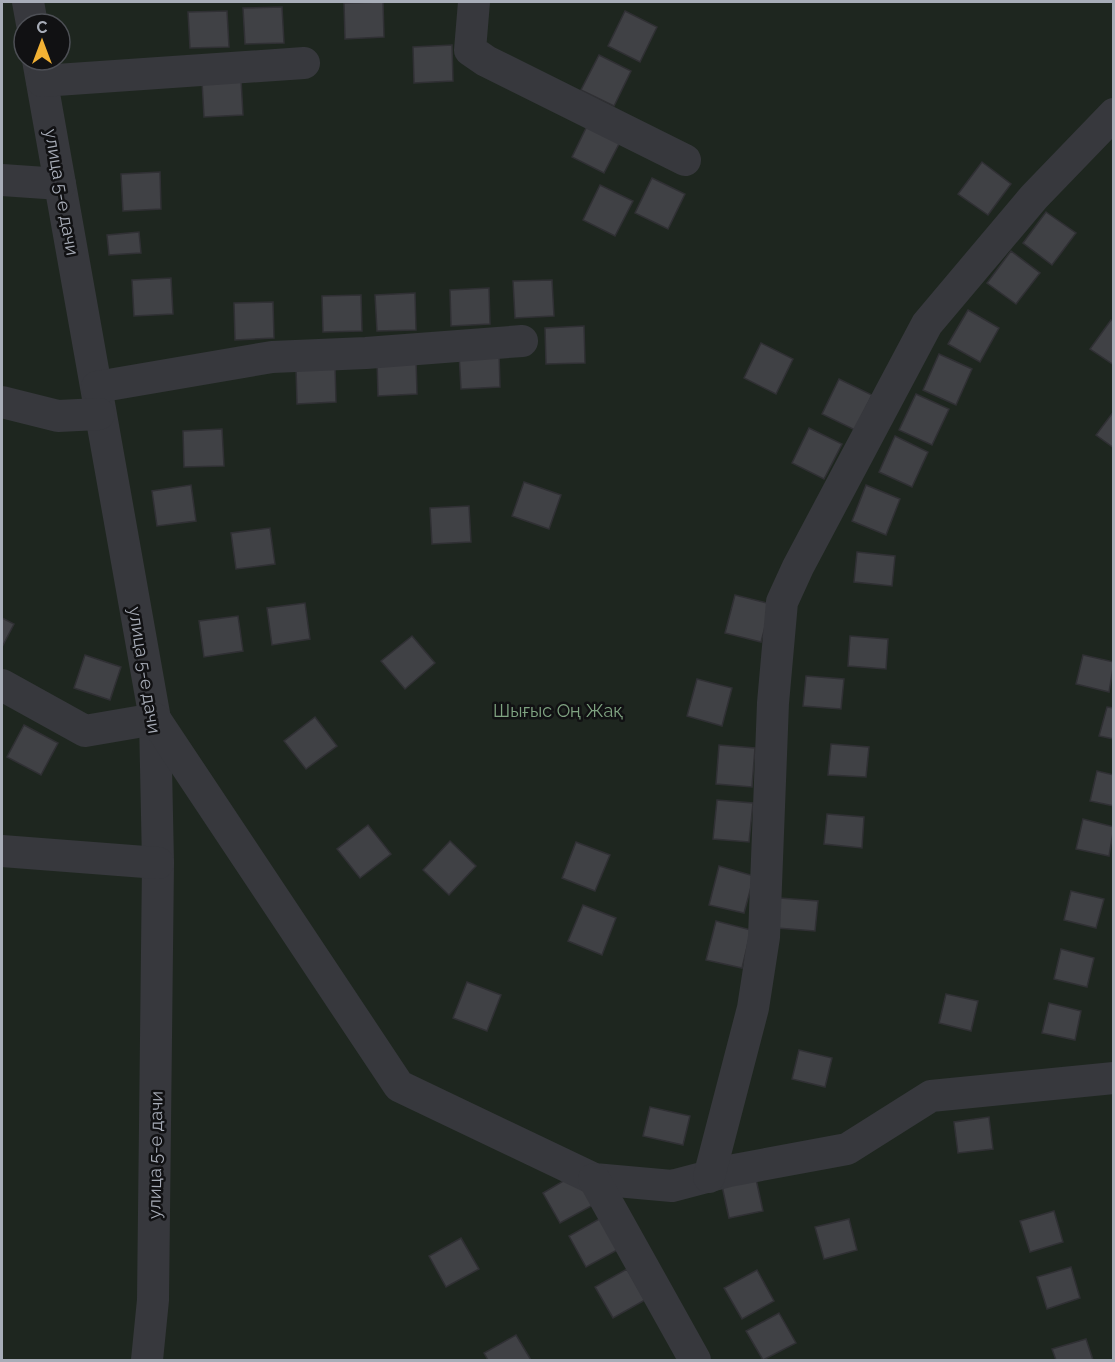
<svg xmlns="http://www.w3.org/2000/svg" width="1115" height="1362" font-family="Raleway,sans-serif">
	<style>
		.green { fill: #1e261f; fill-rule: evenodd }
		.building { fill: #404145; stroke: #303034; stroke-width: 1.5 }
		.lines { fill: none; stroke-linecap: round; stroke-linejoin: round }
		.minor { stroke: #37383d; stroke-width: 32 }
		.labels { text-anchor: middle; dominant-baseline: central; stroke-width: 5; stroke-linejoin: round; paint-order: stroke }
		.street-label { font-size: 18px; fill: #a8adb8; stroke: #111113 }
		.park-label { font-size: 18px; fill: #7fa381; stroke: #111113 }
	</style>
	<rect width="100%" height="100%" fill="#161618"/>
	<path class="green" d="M2,2H1113V1360H2ZM24,24H60V60H24Z"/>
	<g class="building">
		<path d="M383,2L384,37L345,39L344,3Z"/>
		<path d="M282,7L284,43L245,44L243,8Z"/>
		<path d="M227,11L229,47L190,48L188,12Z"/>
		<path d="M625,11L657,27L640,62L608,46Z"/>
		<path d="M452,45L453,81L414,83L413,47Z"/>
		<path d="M599,55L631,71L614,106L581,90Z"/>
		<path d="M241,79L243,115L204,117L202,81Z"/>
		<path d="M589,122L622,138L604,173L572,157Z"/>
		<path d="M982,162L1011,184L988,215L958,194Z"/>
		<path d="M160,172L161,209L123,211L121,174Z"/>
		<path d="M652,178L685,194L668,229L635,213Z"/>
		<path d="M600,185L633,201L615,236L583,220Z"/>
		<path d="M1046,212L1076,233L1052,265L1023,243Z"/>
		<path d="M139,232L141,253L109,255L107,235Z"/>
		<path d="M1011,251L1040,273L1016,304L987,283Z"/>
		<path d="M171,278L173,314L134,316L132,280Z"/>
		<path d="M552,280L554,316L515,318L513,281Z"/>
		<path d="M489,288L490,324L451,326L450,290Z"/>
		<path d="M415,293L416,330L377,331L375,295Z"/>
		<path d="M361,295L362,331L323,332L322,296Z"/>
		<path d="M273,302L274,338L235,340L234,303Z"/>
		<path d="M968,310L999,328L980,362L948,344Z"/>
		<path d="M1111,320L1114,322V365L1090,349Z"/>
		<path d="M584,326L585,363L546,364L545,328Z"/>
		<path d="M761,343L793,359L776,394L744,378Z"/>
		<path d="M499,351L500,387L461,389L459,353Z"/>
		<path d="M939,354L972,369L956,405L923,390Z"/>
		<path d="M416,358L417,394L378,396L377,359Z"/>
		<path d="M335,366L336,402L297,404L296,368Z"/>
		<path d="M839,379L872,395L855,430L822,414Z"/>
		<path d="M916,394L949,409L932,445L899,430Z"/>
		<path d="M1114,411V448L1096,435Z"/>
		<path d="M809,428L842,444L824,479L792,463Z"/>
		<path d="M222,429L224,466L184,467L183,431Z"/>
		<path d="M895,436L928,452L912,487L879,472Z"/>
		<path d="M524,482L561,495L549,529L512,516Z"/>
		<path d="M191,485L196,521L157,526L152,491Z"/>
		<path d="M866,485L900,499L886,535L852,521Z"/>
		<path d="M469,506L471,542L432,544L430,508Z"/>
		<path d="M270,528L275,564L236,569L231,533Z"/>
		<path d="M857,552L895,556L892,586L854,582Z"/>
		<path d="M735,595L771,604L761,642L725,633Z"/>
		<path d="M305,603L310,639L272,645L267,608Z"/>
		<path d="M238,616L243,651L204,657L199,621Z"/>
		<path d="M2,618L14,624L2,647Z"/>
		<path d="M412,636L435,663L405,689L381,661Z"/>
		<path d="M850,636L888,639L886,669L848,666Z"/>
		<path d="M85,655L121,667L110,700L74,688Z"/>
		<path d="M1083,655L1114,662L1109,692L1076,684Z"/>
		<path d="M806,676L844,679L841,709L803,706Z"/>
		<path d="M697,679L732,688L722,726L687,716Z"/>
		<path d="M1107,707L1114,708V739L1099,736Z"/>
		<path d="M315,717L337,746L306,769L284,741Z"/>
		<path d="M24,725L58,743L41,775L7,757Z"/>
		<path d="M831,744L869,747L866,777L828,775Z"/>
		<path d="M719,745L755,748L752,787L716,784Z"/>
		<path d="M1097,771L1114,775V806L1090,801Z"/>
		<path d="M717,800L753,803L749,842L713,839Z"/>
		<path d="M827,814L864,817L862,848L824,844Z"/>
		<path d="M1083,819L1114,827L1109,856L1076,849Z"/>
		<path d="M368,825L391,854L360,878L337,849Z"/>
		<path d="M450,841L476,866L449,895L423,870Z"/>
		<path d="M576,842L610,855L595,891L562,878Z"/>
		<path d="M719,866L754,876L744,913L709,905Z"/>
		<path d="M1071,891L1104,899L1096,928L1064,920Z"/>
		<path d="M780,898L818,901L815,931L777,928Z"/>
		<path d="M583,905L616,918L602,955L568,941Z"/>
		<path d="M716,921L751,930L742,968L706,960Z"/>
		<path d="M1061,949L1094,958L1087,987L1054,979Z"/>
		<path d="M467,982L501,995L487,1031L453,1018Z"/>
		<path d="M946,994L978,1001L971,1031L939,1023Z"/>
		<path d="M1049,1003L1081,1011L1075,1040L1042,1033Z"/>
		<path d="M799,1050L832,1058L825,1087L792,1079Z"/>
		<path d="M650,1107L690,1116L683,1145L643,1136Z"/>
		<path d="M989,1117L993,1149L958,1153L954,1122Z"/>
		<path d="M575,1174L593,1205L560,1223L543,1193Z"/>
		<path d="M756,1179L763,1211L729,1218L722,1186Z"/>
		<path d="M1054,1211L1063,1242L1030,1252L1020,1221Z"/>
		<path d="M601,1218L619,1249L586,1267L569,1236Z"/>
		<path d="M849,1219L857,1250L824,1259L815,1227Z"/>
		<path d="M461,1238L479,1269L446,1287L429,1256Z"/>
		<path d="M1071,1267L1080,1298L1047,1309L1037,1277Z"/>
		<path d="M627,1269L645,1300L613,1318L595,1287Z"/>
		<path d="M757,1270L774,1301L742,1319L724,1288Z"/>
		<path d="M779,1313L796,1343L763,1360L746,1331Z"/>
		<path d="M516,1335L531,1360H488L484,1353Z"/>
		<path d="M1086,1339L1093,1360H1056L1052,1349Z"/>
	</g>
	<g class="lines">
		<g class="minor">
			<path d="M28,2L32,24"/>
			<path d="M474,2L470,50L486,61L685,160"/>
			<path d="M38,60L155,719L158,863L153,1300L147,1360"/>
			<path d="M42,81L304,63"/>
			<path d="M2,180L60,184"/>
			<path d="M97,387L272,357L366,353L522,341"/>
			<path d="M2,402L58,416L99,414"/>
			<path d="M2,685L85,731L155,719L399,1086L594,1179L672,1186L729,1171L847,1149L931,1096L1114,1078"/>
			<path d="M2,851L158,863"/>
			<path d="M709,1177L753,1008L764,937L773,703L782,602L798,567L927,324L1034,197L1114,114"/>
			<path d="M594,1179L695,1360"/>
		</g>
	</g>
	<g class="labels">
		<g class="street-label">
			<text transform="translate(62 192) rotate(80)">улица 5-е дачи</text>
			<text transform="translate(145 670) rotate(81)">улица 5-е дачи</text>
			<text transform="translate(155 1155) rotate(-89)">улица 5-е дачи</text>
		</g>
		<g class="park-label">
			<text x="558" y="710">Шығыс Оң Жақ</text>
		</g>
	</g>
	<rect width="1115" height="1362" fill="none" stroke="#a8adb8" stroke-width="6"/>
	<g transform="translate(42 42)"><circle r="28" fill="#111113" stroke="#4d4f55" stroke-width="1.5"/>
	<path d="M0-4.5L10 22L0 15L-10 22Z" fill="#f2b134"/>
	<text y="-9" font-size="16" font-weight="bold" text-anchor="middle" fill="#a8adb8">С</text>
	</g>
</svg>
